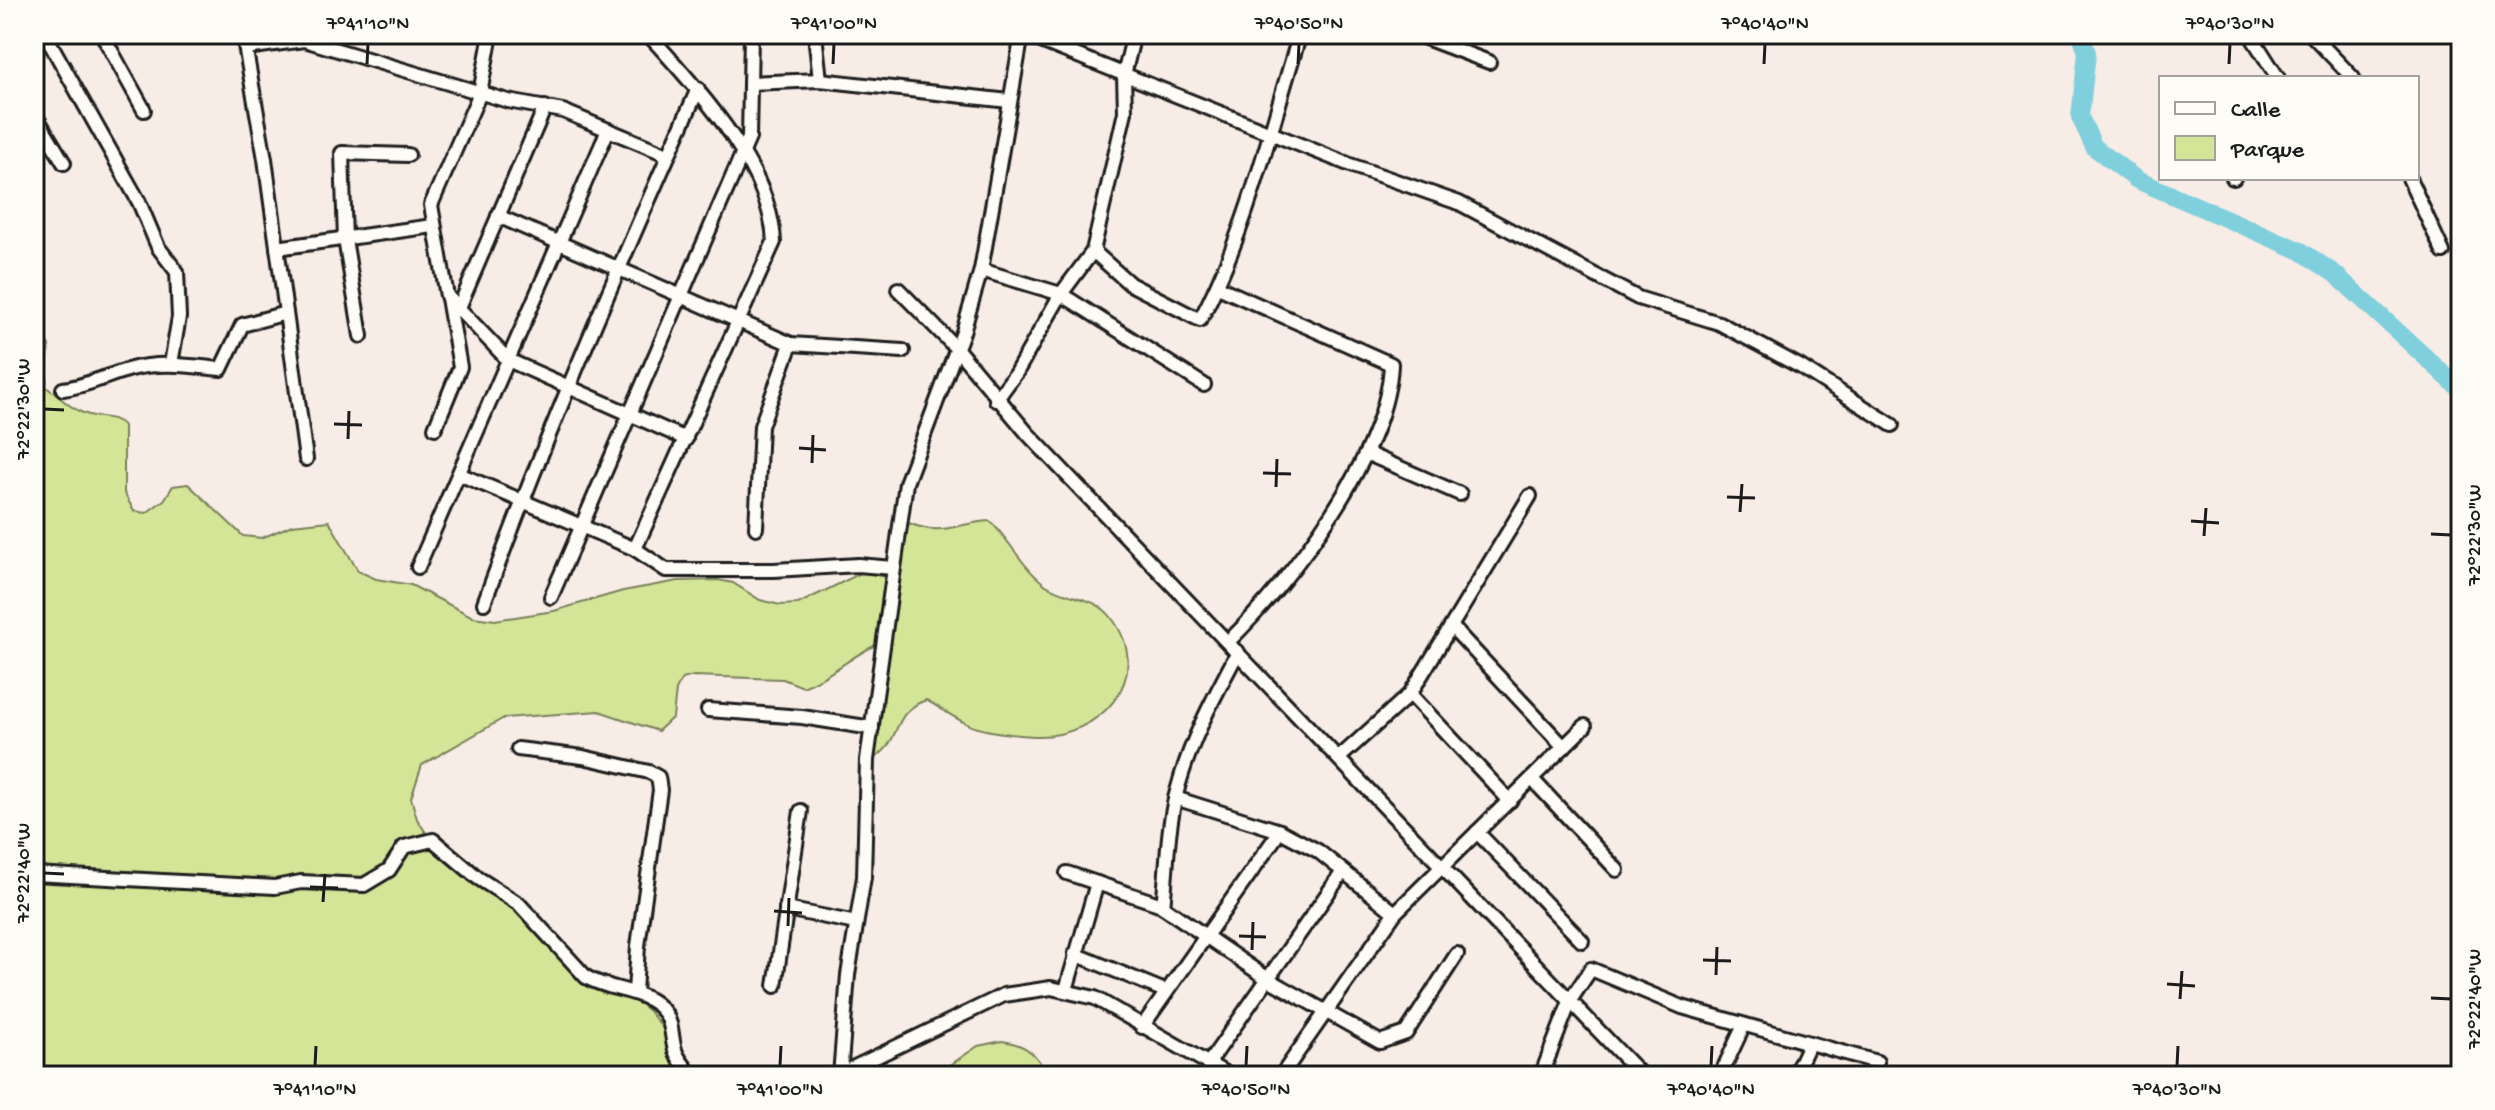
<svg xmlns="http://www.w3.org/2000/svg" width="2495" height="1110" font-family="'Gochi Hand',sans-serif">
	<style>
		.green { fill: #d5e598; stroke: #78805a; stroke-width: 2 }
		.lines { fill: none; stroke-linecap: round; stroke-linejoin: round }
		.river { stroke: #80cfdd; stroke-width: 18 }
		.minor-casing { stroke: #1c1c1c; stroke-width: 18 }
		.minor { stroke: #fdfcf7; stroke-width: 12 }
		.ticks { fill: none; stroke: #1c1c1c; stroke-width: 3 }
		.neatline { fill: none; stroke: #1c1c1c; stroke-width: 3 }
		.ticks-label { font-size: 20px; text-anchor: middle; fill: #1c1c1c }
	</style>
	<rect width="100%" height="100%" fill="#f8ece6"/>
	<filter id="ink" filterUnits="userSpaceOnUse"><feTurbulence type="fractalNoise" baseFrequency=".0125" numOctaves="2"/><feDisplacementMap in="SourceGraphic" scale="16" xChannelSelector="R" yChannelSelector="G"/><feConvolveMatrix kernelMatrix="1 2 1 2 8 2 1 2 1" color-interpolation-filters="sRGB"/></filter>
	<g filter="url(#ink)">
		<g class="green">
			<path d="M34,322L49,345L46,387C59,396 73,411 89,415C104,419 112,415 124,426V493L134,511L146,513L164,500L173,486L188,484L243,536L262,538L292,525L329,521L358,571L376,579L411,585L473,617L495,620L554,611L623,591L678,581L718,580L733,583L760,600L780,605L798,604L863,572L885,577L876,645C849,657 832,676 803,687L783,679L694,676L682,679L676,690L673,717L658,731L599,711L504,718L422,765L411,798L417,819L434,845L473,884L514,906L581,979L595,989L638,1002L649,1011L664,1029L669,1056L683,1076H34Z"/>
			<path d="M990,521C1010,540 1023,569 1046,585C1067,599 1094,595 1111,617C1157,677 1100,739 1034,736C1016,735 991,732 974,727C958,721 941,708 926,700C888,714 904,743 871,760L888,666L906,522C943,538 954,523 990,521Z"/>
			<path d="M1002,1041C1026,1044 1037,1054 1048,1076H934L978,1046Z"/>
		</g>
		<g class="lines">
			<path class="river" d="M2081,34L2087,53L2080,117L2094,147L2137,180L2301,251L2335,274L2461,390"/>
			<g class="minor-casing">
				<g id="minor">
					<path d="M45,34L139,202L158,247L177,272L179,317L171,364"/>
					<path d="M102,34L144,110"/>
					<path d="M243,34L265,159L306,459"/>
					<path d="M491,34L480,93L431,205L447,296L508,360L686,439"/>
					<path d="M815,34L820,80"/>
					<path d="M1023,34L1353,166L1459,203L1638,298L1719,323L1801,367L1892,425"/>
					<path d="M1415,34L1489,62"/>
					<path d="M2250,34L2278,78"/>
					<path d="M2311,34L2353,78"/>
					<path d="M246,48L304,40L508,101L563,111L668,155"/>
					<path d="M750,83L820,80L1009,101"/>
					<path d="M34,113L64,163"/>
					<path d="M2233,178H2234"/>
					<path d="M2409,178L2443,252"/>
					<path d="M498,216L791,344L903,351"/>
					<path d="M277,248L433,226"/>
					<path d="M1093,251L1130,284L1200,320C1247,232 1270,129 1300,34"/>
					<path d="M981,270L1061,294L1204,385"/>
					<path d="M1218,287L1391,364C1387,455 1292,579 1228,642"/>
					<path d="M898,289L956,348L1028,434L1642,1076"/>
					<path d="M458,310L545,107"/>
					<path d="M361,336L345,239L342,153L408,155"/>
					<path d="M63,389C88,386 107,375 131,369C160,361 191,366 221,369L242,325L286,313"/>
					<path d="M996,400L1016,373L1061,294L1093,251L1125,112L1124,75L1134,34"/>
					<path d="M435,428L460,367L448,298"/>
					<path d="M1368,454L1460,494"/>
					<path d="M459,474L635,549L666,570H774L858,565L893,568"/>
					<path d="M756,528L761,426L791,344"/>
					<path d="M635,549L774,242C771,166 696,88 648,34"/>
					<path d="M418,567L608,130"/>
					<path d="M551,597L749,138L751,34"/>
					<path d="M484,603C548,429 622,259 698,89"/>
					<path d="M1452,627L1564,747"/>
					<path d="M1410,694L1510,801"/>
					<path d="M708,710L802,717L872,728"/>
					<path d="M518,749L583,757L649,772L658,777L660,790L638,946L635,992"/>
					<path d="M1340,757L1410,694L1530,496"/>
					<path d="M1532,779L1617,870"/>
					<path d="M1175,798L1280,831L1318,851L1395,913"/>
					<path d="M1477,832L1582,941"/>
					<path d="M1067,873L1159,904L1268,979L1380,1042L1406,1033L1457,954"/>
					<path d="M34,874L275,887L301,882L364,885L389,870L404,847L433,840L478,878L519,904L586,977C610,992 647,988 665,1013C673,1024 671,1037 675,1050C678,1060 686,1067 692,1076"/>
					<path d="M1163,907C1167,871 1167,831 1176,795C1189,743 1213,699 1238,652"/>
					<path d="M786,909L856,923"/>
					<path d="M1075,954L1165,991"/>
					<path d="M775,986L801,811"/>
					<path d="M1066,990L1097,883"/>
					<path d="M1142,1027L1280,831"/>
					<path d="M1208,1064L1342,873"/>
					<path d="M836,1076L1004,995L1051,988L1095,998L1230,1076"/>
					<path d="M840,1076L848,975L864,877L867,760L906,483L963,332L981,270L1022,34"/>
					<path d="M1281,1076L1395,913L1585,726"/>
					<path d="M1541,1076L1571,999L1591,969L1682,1007L1877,1062"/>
					<path d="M1720,1076L1744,1025"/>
					<path d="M1794,1076L1809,1044"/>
				</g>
			</g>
			<use href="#minor" class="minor"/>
		</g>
	</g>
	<path class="ticks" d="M367,64L368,44M833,64L834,44M1298,64L1299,44M1764,64L1765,44M2229,64L2230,44M44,409L64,410M334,424L362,425M348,439L349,411M799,448L826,450M812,463L813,435M1263,473L1291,474M1276,487L1277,459M1727,497L1755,498M1740,512L1742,484M2191,521L2219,523M2431,534L2451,535M2204,536L2206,508M44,873L64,874M310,887L338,888M323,902L325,874M774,911L802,913M788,926L789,898M1239,936L1266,937M1252,950L1253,922M1703,960L1731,961M1716,975L1717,947M2167,984L2195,986M2431,998L2451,999M2180,999L2182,971M315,1066L316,1046M780,1066L781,1046M1246,1066L1247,1046M1711,1066L1712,1046M2177,1066L2178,1046"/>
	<rect width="2495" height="1110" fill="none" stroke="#fdfcf7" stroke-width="88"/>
	<rect x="2159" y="76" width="260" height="104" fill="#fdfcf7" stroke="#a3a29f" stroke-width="2"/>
	<rect x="2175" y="102" width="40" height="12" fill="#fdfcf7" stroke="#a3a29f" stroke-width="2"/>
	<text x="2231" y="116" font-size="24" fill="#1c1c1c">Calle</text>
	<rect x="2175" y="136" width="40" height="24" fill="#d5e598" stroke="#a3a29f" stroke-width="2"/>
	<text x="2231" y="156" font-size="24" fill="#1c1c1c">Parque</text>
	<rect x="44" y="44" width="2407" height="1022" class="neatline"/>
	<g class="ticks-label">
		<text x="368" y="29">7°41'10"N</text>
		<text x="834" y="29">7°41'00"N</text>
		<text x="1299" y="29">7°40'50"N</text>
		<text x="1765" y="29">7°40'40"N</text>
		<text x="2230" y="29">7°40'30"N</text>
		<text transform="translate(22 409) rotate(-90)" y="7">72°22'30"W</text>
		<text transform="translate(2473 535) rotate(-90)" y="7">72°22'30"W</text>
		<text transform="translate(22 873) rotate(-90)" y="7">72°22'40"W</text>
		<text transform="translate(2473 999) rotate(-90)" y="7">72°22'40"W</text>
		<text x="315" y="1095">7°41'10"N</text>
		<text x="780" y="1095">7°41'00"N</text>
		<text x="1246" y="1095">7°40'50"N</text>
		<text x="1711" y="1095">7°40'40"N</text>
		<text x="2177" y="1095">7°40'30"N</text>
	</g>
</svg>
